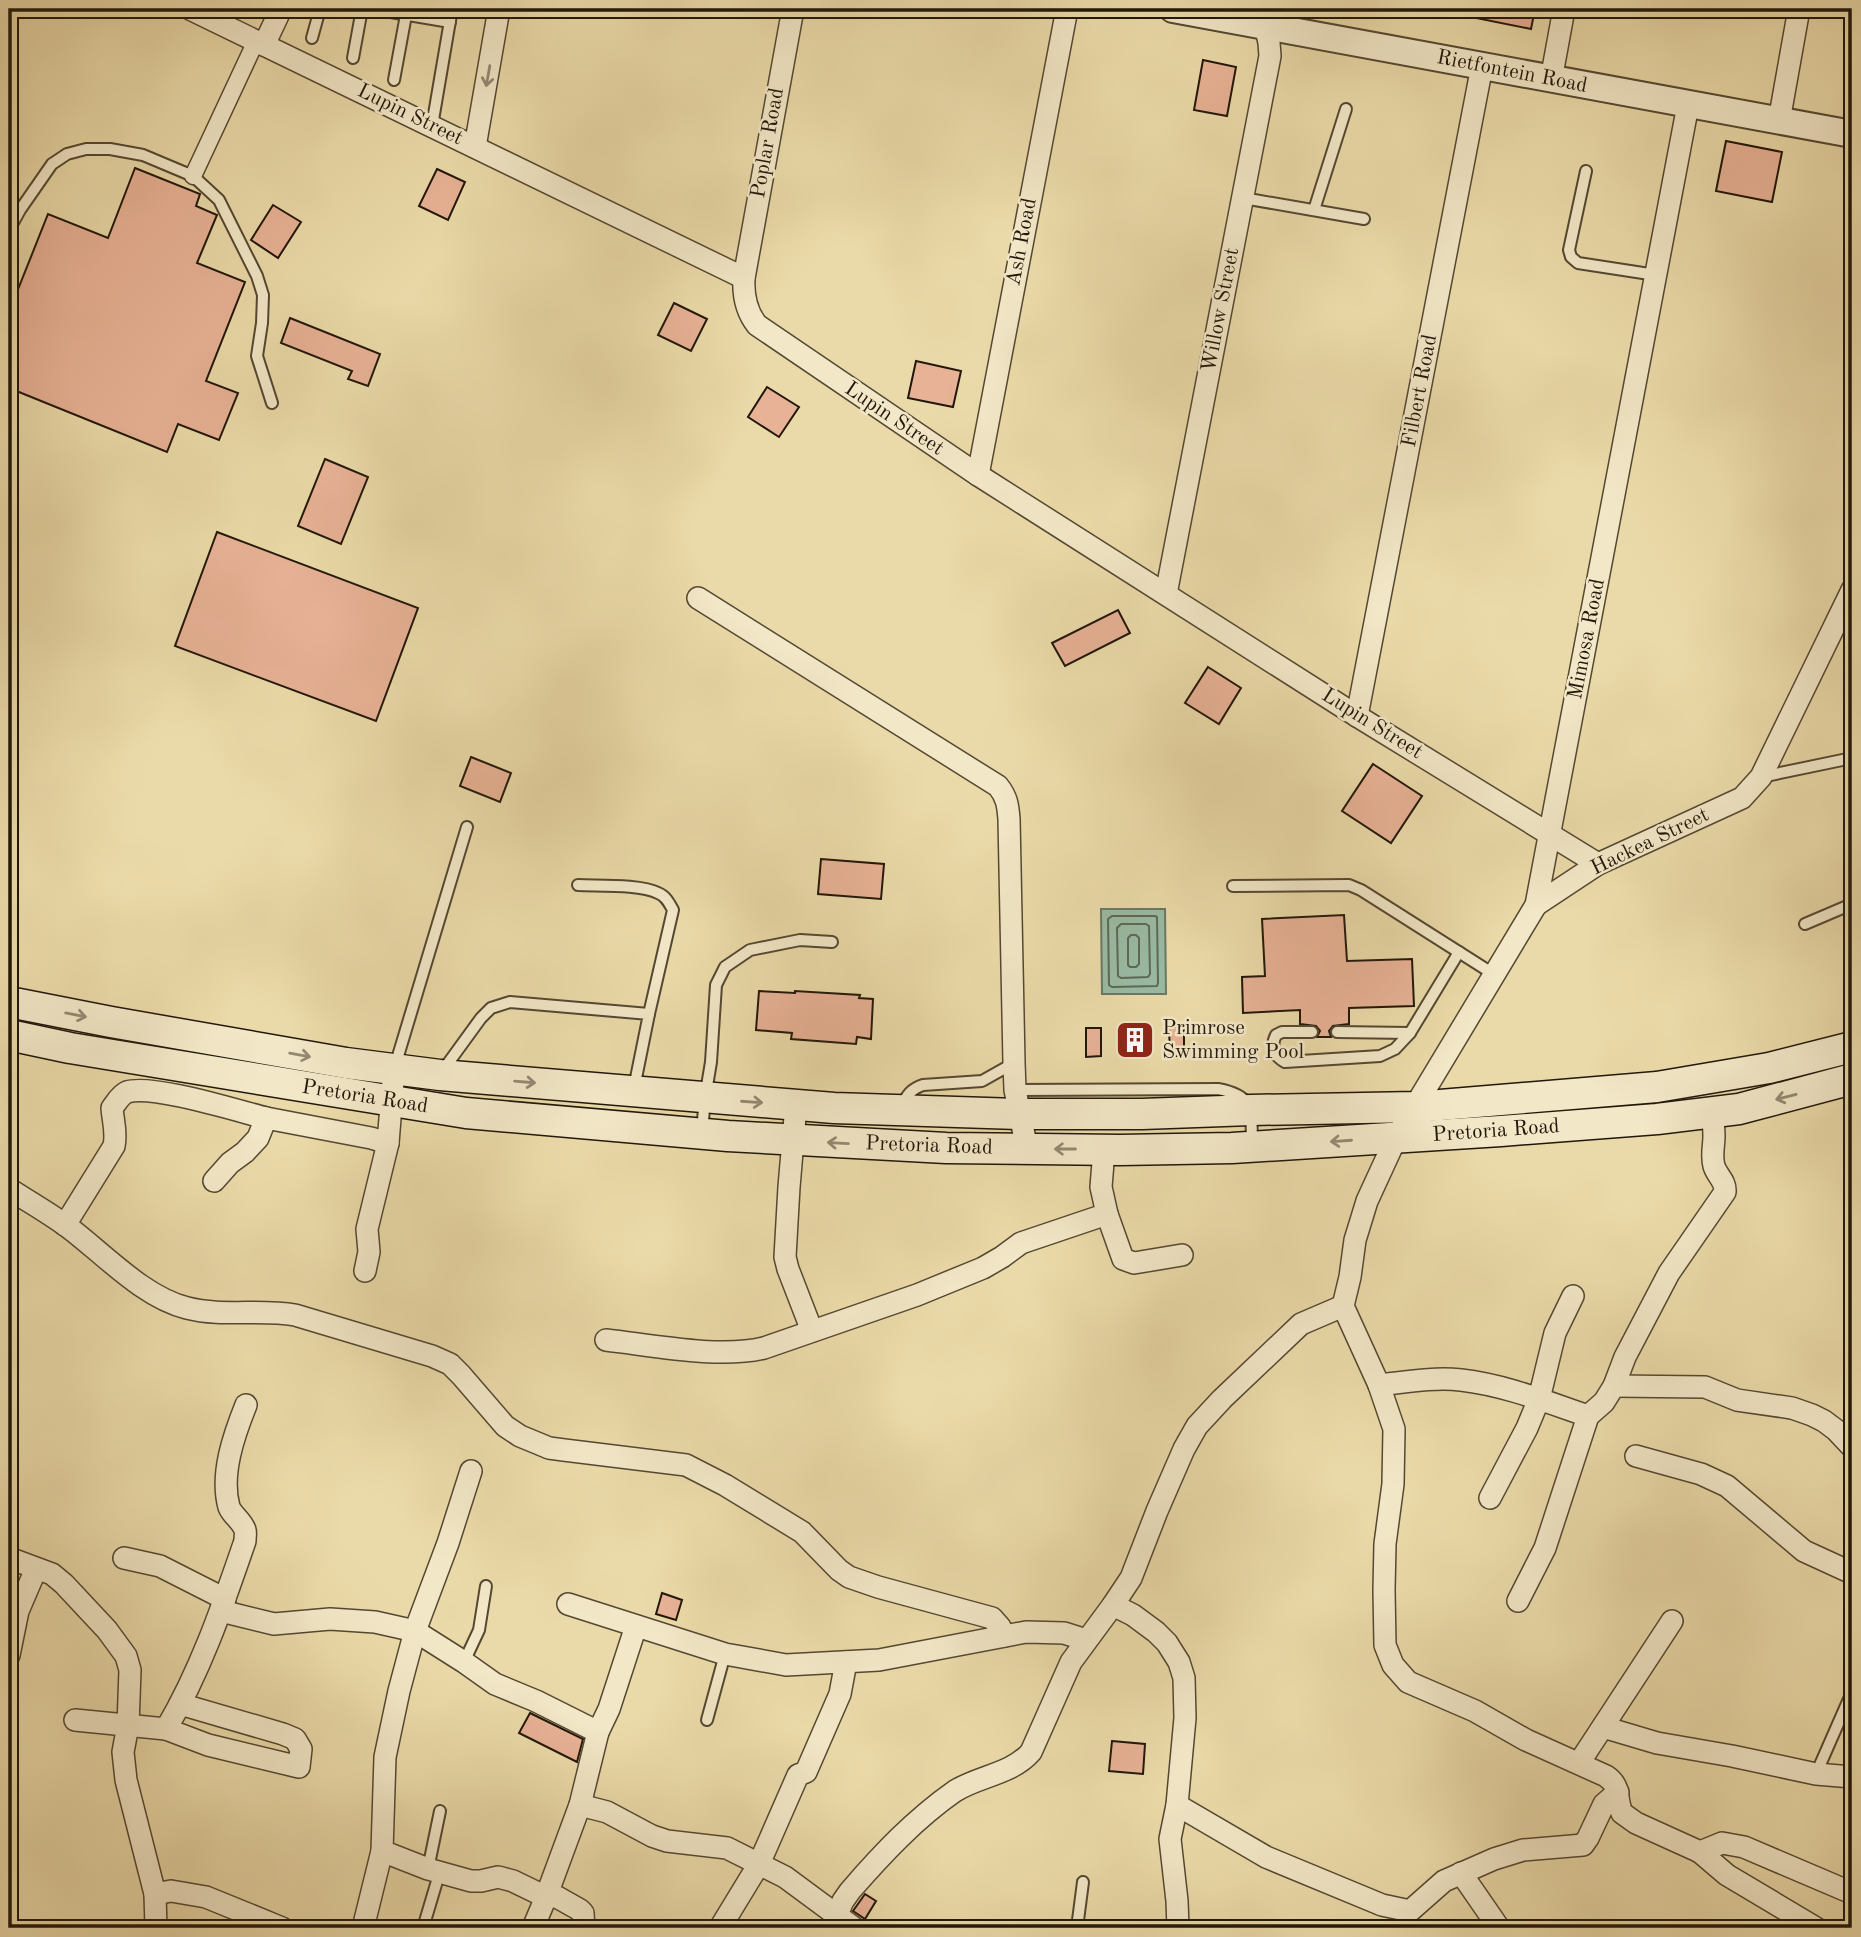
<svg xmlns="http://www.w3.org/2000/svg" width="1861" height="1937" font-family="'Old Standard TT',serif">
	<style>
		.water { fill: #99bba3; stroke: #697966; stroke-width: 2 }
		.lines { fill: none; stroke-linecap: round; stroke-linejoin: round }
		.shore { stroke: #5d6956; stroke-width: 2 }
		.building { fill: #e8b296; stroke: #21170a; stroke-width: 2 }
		.service-casing { stroke: #544832; stroke-width: 14 }
		.pedestrian-casing { stroke: #544832; stroke-width: 19 }
		.minor-casing { stroke: #544832; stroke-width: 24 }
		.tertiary-casing { stroke: #544832; stroke-width: 30 }
		.secondary-casing { stroke: #21170a; stroke-width: 33 }
		.service { stroke: #f2e7c7; stroke-width: 10 }
		.pedestrian { stroke: #f2e7c7; stroke-width: 16 }
		.minor { stroke: #f2e7c7; stroke-width: 21 }
		.tertiary { stroke: #f2e7c7; stroke-width: 26 }
		.secondary { stroke: #f2e7c7; stroke-width: 30 }
		.oneway { stroke: #948972 }
		.labels { text-anchor: middle; dominant-baseline: central; stroke-width: 5; stroke-linejoin: round; paint-order: stroke }
		.street-label { font-size: 21px; fill: #21170a; stroke: #f2e7c7 }
		.poi-label { font-size: 21px; fill: #21170a; stroke: #f2e7c7; text-anchor: start }
	</style>
	<rect width="100%" height="100%" fill="#ebdaa9"/>
	<filter id="stains"><feTurbulence type="fractalNoise" baseFrequency=".00286" numOctaves="4"/><feColorMatrix values="0 0 0 0 .2 0 0 0 0 .09 0 0 0 0 .02 0 0 0 .5 -.17"/></filter>
	<radialGradient id="worn" r=".72"><stop offset=".6" stop-color="#630" stop-opacity="0"/><stop offset="1" stop-color="#630" stop-opacity=".3"/></radialGradient>
	<path class="water" d="M1101,909H1165L1166,994H1102Z"/>
	<g class="lines">
		<g class="shore">
			<path d="M1112,916H1155L1157,917L1158,983L1157,986L1112,987L1109,985L1108,919Z"/>
			<path d="M1121,924H1146L1149,926L1150,974L1148,977L1121,978L1118,976L1117,928Z"/>
			<path d="M1131,935H1136L1139,938V964L1136,967H1130L1128,965V938Z"/>
		</g>
	</g>
	<g class="building">
		<path d="M1466,9H1535L1531,29L1466,16Z"/>
		<path d="M1203,60L1236,67L1227,116L1194,110Z"/>
		<path d="M1726,141L1782,152L1772,202L1716,191Z"/>
		<path d="M135,168L200,194L196,206L217,215L197,263L245,282L206,381L238,393L219,440L178,424L167,452L9,388V312L48,214L108,238Z"/>
		<path d="M437,169L465,182L448,220L419,206Z"/>
		<path d="M273,205L301,222L278,258L251,240Z"/>
		<path d="M674,303L707,319L691,351L658,335Z"/>
		<path d="M290,318L380,354L368,386L348,379L352,371L281,343Z"/>
		<path d="M916,361L961,371L953,407L908,398Z"/>
		<path d="M767,387L799,407L779,437L748,417Z"/>
		<path d="M325,459L368,477L341,544L298,526Z"/>
		<path d="M217,532L418,608L376,721L175,646Z"/>
		<path d="M1118,610L1130,633L1065,666L1052,643Z"/>
		<path d="M1208,667L1241,688L1219,724L1185,703Z"/>
		<path d="M471,757L511,773L500,802L460,786Z"/>
		<path d="M1373,764L1422,796L1391,843L1342,811Z"/>
		<path d="M821,859L884,864L881,899L818,894Z"/>
		<path d="M1344,915L1347,961L1412,959L1414,1006L1349,1008V1024L1333,1026L1329,1031L1331,1037H1317L1320,1031L1316,1026L1300,1024V1010L1243,1013L1242,977L1265,976L1262,919Z"/>
		<path d="M759,991L795,993V991L860,995L859,998L873,999L871,1039L857,1037L856,1044L791,1039L792,1033L756,1030Z"/>
		<path d="M1169,1027H1184V1056H1170Z"/>
		<path d="M1086,1028H1101V1056L1086,1057Z"/>
		<path d="M662,1593L682,1600L676,1620L656,1614Z"/>
		<path d="M530,1713L583,1739L577,1762L519,1733Z"/>
		<path d="M1112,1741L1145,1744L1143,1774L1109,1771Z"/>
		<path d="M865,1894L876,1901L865,1919L853,1911Z"/>
	</g>
	<g class="lines">
		<g class="service-casing">
			<g id="service">
				<path d="M373,9L450,22"/>
				<path d="M312,38L320,9"/>
				<path d="M353,58L362,9"/>
				<path d="M394,80L406,15"/>
				<path d="M432,126L452,9"/>
				<path d="M1586,171L1569,250L1571,257L1578,263L1656,275"/>
				<path d="M1243,198L1364,219"/>
				<path d="M1314,210L1346,109"/>
				<path d="M9,230L20,210L52,164L67,154L86,149H110L143,155L193,176L219,200L257,276L263,295L262,323L257,356L272,403"/>
				<path d="M1761,777L1852,758"/>
				<path d="M578,885C599,886 641,884 658,893C666,896 669,903 673,910L649,1014"/>
				<path d="M1233,886L1349,885L1361,890L1495,975"/>
				<path d="M1805,924L1852,904"/>
				<path d="M1312,1032H1282L1276,1035C1270,1047 1274,1056 1285,1062L1380,1056L1395,1049L1410,1033L1459,952"/>
				<path d="M1337,1032L1410,1033"/>
				<path d="M395,1066L467,827"/>
				<path d="M441,1073L481,1018L491,1008L510,1002L649,1014L634,1088"/>
				<path d="M1015,1090L1218,1089C1255,1096 1251,1110 1252,1143"/>
				<path d="M901,1107C907,1095 911,1089 923,1085L982,1081L1014,1063"/>
				<path d="M702,1131L705,1098L711,1062L716,985L725,967L750,950L800,940L832,942"/>
				<path d="M464,1662L479,1630L486,1586"/>
				<path d="M707,1720L725,1654"/>
				<path d="M1816,1774L1852,1692"/>
				<path d="M428,1869L440,1811"/>
				<path d="M423,1928L437,1881V1871"/>
				<path d="M1077,1928L1083,1882"/>
			</g>
		</g>
		<g class="pedestrian-casing">
			<path id="pedestrian" d="M193,176L256,41"/>
		</g>
		<g class="minor-casing">
			<g id="minor">
				<path d="M190,9L744,278"/>
				<path d="M793,9L744,278C743,295 746,311 757,325L978,475L1357,716L1598,864"/>
				<path d="M264,45L281,9"/>
				<path d="M1551,80L1564,9"/>
				<path d="M1688,105L1536,905L1396,1138L1367,1201L1355,1240L1350,1277L1343,1306L1379,1385L1394,1429L1393,1484L1385,1544L1384,1590L1385,1645L1393,1665L1408,1682L1475,1711L1526,1740L1606,1776C1622,1787 1615,1797 1622,1813L1636,1823L1700,1852L1722,1843L1744,1847L1852,1893"/>
				<path d="M1779,121L1799,9"/>
				<path d="M475,147L499,9"/>
				<path d="M978,475L1067,9"/>
				<path d="M1166,594L1270,56L1269,43L1262,9"/>
				<path d="M698,598L998,786C1007,797 1008,806 1009,819L1014,1063L1015,1090L1027,1149"/>
				<path d="M1357,716L1482,66"/>
				<path d="M1536,905L1598,864L1742,798L1761,777L1852,590"/>
				<path d="M796,1105L789,1187L785,1257L788,1269L812,1331"/>
				<path d="M214,1181L230,1163L245,1152L258,1138L266,1118L371,1138L388,1143"/>
				<path d="M9,1189C28,1201 49,1213 68,1227C104,1254 143,1297 187,1308C222,1317 260,1309 295,1315L432,1356L450,1364L461,1375L505,1426L520,1436L537,1443L549,1448L564,1450L686,1465L725,1485L802,1532L839,1570L849,1577L878,1587L992,1618L1000,1627L1004,1636"/>
				<path d="M1107,1214L1123,1259L1134,1263L1182,1255"/>
				<path d="M65,1225L114,1146C117,1133 113,1121 112,1108C117,1102 120,1095 127,1092C152,1084 238,1111 266,1118"/>
				<path d="M365,1271L369,1252L367,1229L388,1143L394,1069"/>
				<path d="M606,1340C651,1345 720,1359 764,1348L917,1295L983,1268L1002,1257L1021,1243L1107,1214L1101,1187L1104,1150"/>
				<path d="M1379,1385C1406,1382 1434,1377 1461,1380C1505,1385 1547,1402 1588,1416L1604,1402L1614,1386L1625,1357L1669,1273L1725,1192C1726,1181 1717,1176 1714,1166C1711,1156 1714,1146 1714,1136C1714,1129 1713,1120 1712,1112"/>
				<path d="M1614,1386L1705,1387L1737,1400L1792,1408L1812,1415L1824,1421L1836,1430L1852,1447"/>
				<path d="M1636,1456L1701,1474L1727,1486L1804,1551L1852,1573"/>
				<path d="M1490,1498L1527,1428L1539,1399L1555,1333L1573,1296"/>
				<path d="M9,1558L52,1574L64,1584L107,1630L126,1656L130,1670L128,1725L123,1752L126,1780L155,1894L156,1928"/>
				<path d="M124,1558L160,1566L225,1599"/>
				<path d="M1518,1601L1545,1548L1588,1416"/>
				<path d="M568,1604L725,1654L786,1665L879,1660L1026,1632L1064,1633L1086,1640"/>
				<path d="M1113,1605L1131,1578L1157,1511L1184,1449L1197,1426L1222,1399L1301,1324L1343,1306"/>
				<path d="M221,1611L274,1624L330,1619L375,1622L415,1631L464,1662L495,1684L536,1701L598,1732L580,1805L546,1897L533,1928"/>
				<path d="M9,1655L18,1611L36,1569"/>
				<path d="M75,1720L166,1729C201,1670 223,1605 245,1541C245,1537 246,1533 245,1530C242,1521 232,1515 229,1507C220,1474 234,1435 246,1405"/>
				<path d="M1603,1727L1657,1743L1732,1756L1816,1774L1852,1777"/>
				<path d="M166,1729L208,1745L299,1767L301,1749L295,1739L283,1734L180,1704"/>
				<path d="M598,1732L609,1709L636,1626"/>
				<path d="M1579,1763L1672,1621"/>
				<path d="M580,1805L607,1812L652,1836L667,1841L727,1848L785,1877L854,1928"/>
				<path d="M1177,1805L1266,1857L1382,1905L1410,1911L1444,1881L1494,1859L1523,1850L1583,1845L1588,1838L1604,1804L1618,1792"/>
				<path d="M382,1851L428,1869L471,1881H481L498,1877L513,1881L546,1897H557L580,1910L583,1913L584,1928"/>
				<path d="M1700,1852L1727,1875L1816,1928"/>
				<path d="M1461,1873L1499,1928"/>
				<path d="M155,1894L171,1891L206,1897L282,1928"/>
				<path d="M363,1928L382,1851L385,1757L399,1691L415,1631L448,1543L471,1471"/>
				<path d="M720,1928L759,1864L798,1775L806,1772L840,1694L846,1662"/>
				<path d="M831,1928L843,1901L850,1891C882,1854 915,1819 955,1791C979,1776 1012,1774 1031,1752L1071,1662L1113,1605L1133,1615L1156,1632L1167,1643L1179,1662L1184,1678L1185,1718L1177,1805L1170,1839L1177,1901L1178,1928"/>
			</g>
		</g>
		<g class="tertiary-casing">
			<path id="tertiary" d="M1173,9L1852,134"/>
		</g>
		<g class="secondary-casing">
			<g id="secondary">
				<path d="M9,1002L111,1022L346,1063L440,1075L834,1108L1019,1114H1142L1251,1110L1416,1107L1657,1087L1769,1068L1852,1047"/>
				<path d="M9,1035L70,1048L466,1113L728,1136L946,1148L1120,1150L1232,1148L1501,1131L1657,1119L1739,1109L1852,1079"/>
			</g>
		</g>
		<use href="#service" class="service"/>
		<use href="#pedestrian" class="pedestrian"/>
		<use href="#minor" class="minor"/>
		<use href="#tertiary" class="tertiary"/>
		<use href="#secondary" class="secondary"/>
	</g>
	<defs><path id="oneway-shaft" d="M-6 0H5M1.5-3L5.5 0L1.5 3" fill="none" stroke-width="1.6" stroke-linecap="round" stroke-linejoin="round" transform="scale(1.75)"/></defs>
	<g class="oneway">
		<use href="#oneway-shaft" transform="translate(488 76) rotate(100)"/>
		<use href="#oneway-shaft" transform="translate(76 1015) rotate(11)"/>
		<use href="#oneway-shaft" transform="translate(300 1055) rotate(10)"/>
		<use href="#oneway-shaft" transform="translate(525 1082) rotate(5)"/>
		<use href="#oneway-shaft" transform="translate(1786 1097) rotate(166)"/>
		<use href="#oneway-shaft" transform="translate(752 1102) rotate(4)"/>
		<use href="#oneway-shaft" transform="translate(1341 1141) rotate(176)"/>
		<use href="#oneway-shaft" transform="translate(838 1143) rotate(-177)"/>
		<use href="#oneway-shaft" transform="translate(1065 1149) rotate(-180)"/>
	</g>
	<defs>
		<g id="building-square" transform="scale(2.0125)"><rect x="-9" y="-9" width="18" height="18" rx="4" fill="#8f2418" stroke="#f2e7c7"/><path d="M-4-6H4V6H1V3H-1V6H-4ZM-2.5-4.3h1.7v1.8h-1.7ZM.8-4.3h1.7v1.8H.8ZM-2.5-1h1.7V.8h-1.7ZM.8-1h1.7V.8H.8Z" fill="#fff"/></g>
	</defs>
	<g fill-rule="evenodd">
		<use href="#building-square" x="1135" y="1040"/>
	</g>
	<g class="labels">
		<g class="street-label">
			<text transform="translate(1512 72) rotate(11)">Rietfontein Road</text>
			<text transform="translate(410 115) rotate(26)">Lupin Street</text>
			<text transform="translate(768 143) rotate(-80)">Poplar Road</text>
			<text transform="translate(1022 242) rotate(-79)">Ash Road</text>
			<text transform="translate(1221 310) rotate(-79)">Willow Street</text>
			<text transform="translate(1420 391) rotate(-79)">Filbert Road</text>
			<text transform="translate(894 419) rotate(34)">Lupin Street</text>
			<text transform="translate(1587 639) rotate(-79)">Mimosa Road</text>
			<text transform="translate(1372 724) rotate(32)">Lupin Street</text>
			<text transform="translate(1650 842) rotate(-26)">Hackea Street</text>
			<text transform="translate(365 1097) rotate(9)">Pretoria Road</text>
			<text transform="translate(1496 1131) rotate(-4)">Pretoria Road</text>
			<text transform="translate(929 1146) rotate(2)">Pretoria Road</text>
		</g>
		<g class="poi-label">
			<text x="1162" y="1028">Primrose<tspan x="1162" dy="24">Swimming Pool</tspan></text>
		</g>
	</g>
	<rect width="1861" height="1937" fill="none" stroke="#ebdaa9" stroke-width="35"/>
	<rect x="10" y="10" width="1840" height="1916" fill="none" stroke="#21170a" stroke-width="3.5"/>
	<rect x="18" y="18" width="1826" height="1902" fill="none" stroke="#21170a" stroke-width="2"/>
	<rect width="100%" height="100%" filter="url(#stains)"/>
	<rect width="100%" height="100%" fill="url(#worn)"/>
</svg>
